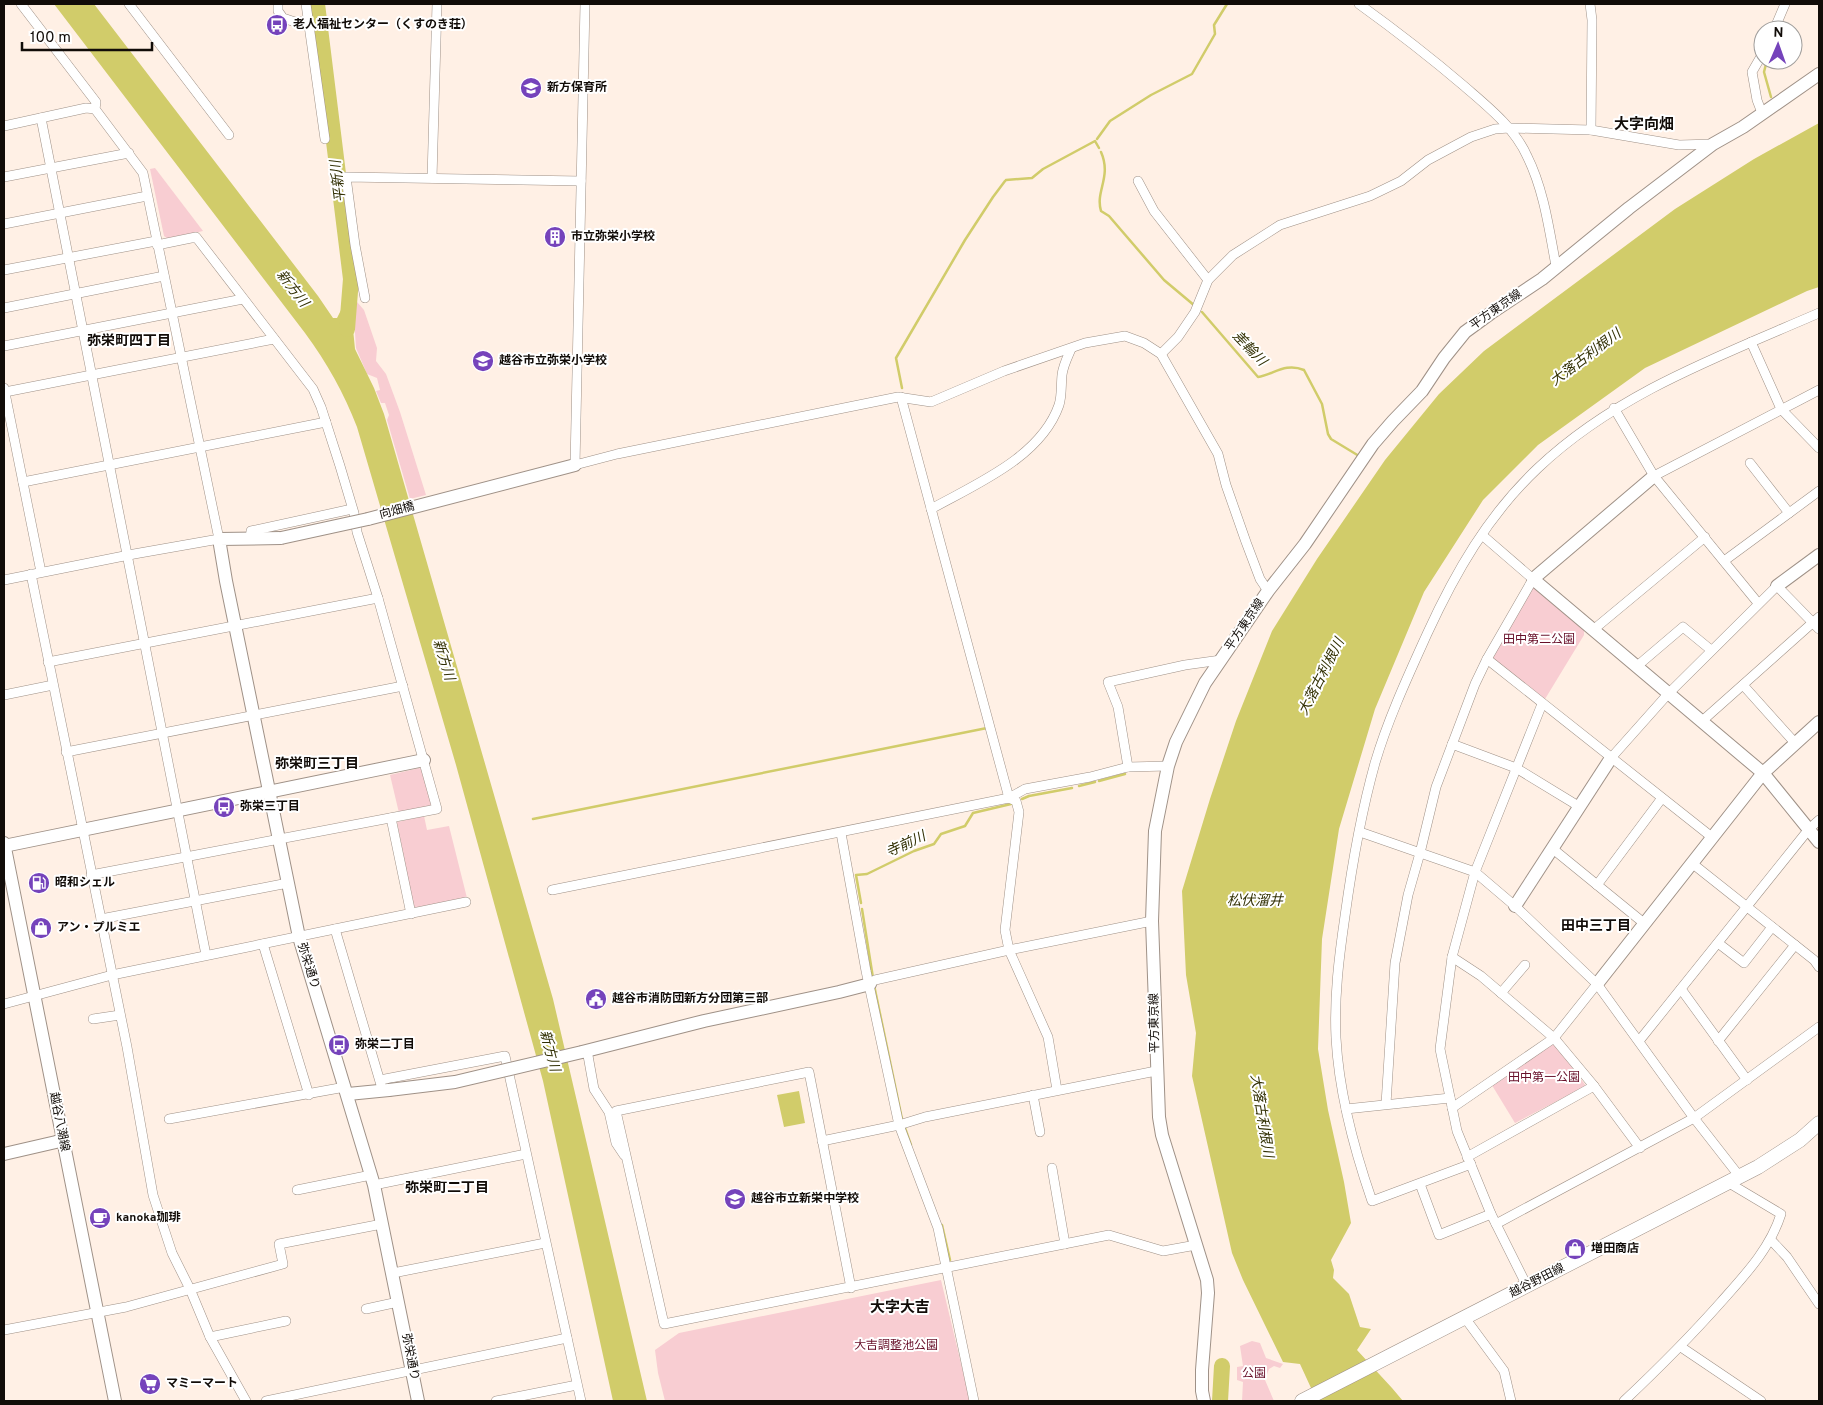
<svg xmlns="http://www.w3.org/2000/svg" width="1823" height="1405" font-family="Overpass,'Noto Sans JP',sans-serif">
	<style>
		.green { fill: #f8cdd2 }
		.water { fill: #d1cc6a }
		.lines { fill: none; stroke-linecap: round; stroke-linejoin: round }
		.stream { stroke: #d1cc6a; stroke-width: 2.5 }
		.river { stroke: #d1cc6a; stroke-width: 16 }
		.street-casing { stroke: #9f9187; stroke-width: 10 }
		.secondary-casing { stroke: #9f9187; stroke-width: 14 }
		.primary-casing { stroke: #9f9187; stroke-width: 15 }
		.street { stroke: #fff; stroke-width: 9 }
		.secondary { stroke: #fff; stroke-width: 12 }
		.primary { stroke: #fff; stroke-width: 14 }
		.secondary-bridge-casing { stroke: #9f9187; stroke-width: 14; stroke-linecap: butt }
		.secondary-bridge { stroke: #fff; stroke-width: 12 }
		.labels { text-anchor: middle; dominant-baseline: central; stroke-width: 4; stroke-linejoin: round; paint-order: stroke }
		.poi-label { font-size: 12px; font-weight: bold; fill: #110c08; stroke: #fff; text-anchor: start }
		.street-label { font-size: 12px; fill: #110c08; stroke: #fff }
		.park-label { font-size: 12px; fill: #670f29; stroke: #fff }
		.water-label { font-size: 14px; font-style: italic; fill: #333105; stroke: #fff }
		.neighbourhood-label { font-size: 14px; font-weight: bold; fill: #110c08; stroke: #fff }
		.quarter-label { font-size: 15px; font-weight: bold; fill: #110c08; stroke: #fff }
	</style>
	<rect width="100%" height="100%" fill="#fff0e5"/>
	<g class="green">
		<path d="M155,168L203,231L168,239L164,236L150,169Z"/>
		<path d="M353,301L357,302L364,310L377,348L376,361L386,374L400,412L426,495L410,499L387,420L389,415L385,403H381L376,391L380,390L377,378L367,374L356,348Z"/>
		<path d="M1533,579L1584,628V635L1542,704L1487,659Z"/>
		<path d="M419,768L423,770L432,803L430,806L399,813L390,775Z"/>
		<path d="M424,816L427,830L449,826L467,898L417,909L413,905L397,822Z"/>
		<path d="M1552,1040L1586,1086L1515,1123L1490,1082Z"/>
		<path d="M941,1280L970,1401H665L658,1373L655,1350L679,1333Z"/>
		<path d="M1252,1341L1260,1343L1266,1358L1283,1364L1280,1368L1274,1366L1269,1369L1265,1380L1274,1401H1242L1243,1382L1237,1380V1367L1243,1366L1240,1346Z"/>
	</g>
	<g class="water">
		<path d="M54,4H94L318,296L333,318H337L342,308L351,309L355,349L374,388L384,414L553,999L647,1401H613L543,1081L456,765L357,427C344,393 327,363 305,333Z"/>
		<path d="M1819,123V287L1807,291L1645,368L1538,445L1483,500L1424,592L1375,709L1339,829L1322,939L1318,1049L1328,1110L1344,1182L1351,1223L1331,1260L1334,1270L1333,1278L1349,1294L1360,1327L1371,1329L1357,1350L1392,1388L1403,1401H1317L1300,1364L1283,1362L1243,1280L1232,1253L1192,1076L1196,1033L1186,975L1182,891L1210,799L1236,721L1272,631L1317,559L1385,460L1439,394L1484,351L1675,209L1754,159Z"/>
		<path d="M799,1091L805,1123L784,1127L777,1095Z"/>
	</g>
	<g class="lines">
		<g class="stream">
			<path d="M1767,60L1764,72L1771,97"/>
			<path d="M1097,139L1110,121L1151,95L1192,74L1215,34L1214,25L1227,4"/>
			<path d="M1101,152C1112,177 1095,191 1101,211L1109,216L1164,280L1195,306"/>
			<path d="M1006,180L1032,178L1043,169L1095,141L1099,148"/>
			<path d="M1202,312L1258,377C1273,375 1285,362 1304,370L1322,404L1328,434L1331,439L1359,456"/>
			<path d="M902,388L896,358L965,240L993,197L1005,181"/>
			<path d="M1099,781L1125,774"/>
			<path d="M1079,786L1095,782"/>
			<path d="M1022,799L1029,796L1072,788"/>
			<path d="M533,819L987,728"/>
			<path d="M861,903L856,875L867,874L914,851L934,844L941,834L965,826L973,813L1011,804"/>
			<path d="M862,909L873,978"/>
			<path d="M874,985L902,1119"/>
			<path d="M905,1128L911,1145"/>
			<path d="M942,1225L950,1260"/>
		</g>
		<g class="river">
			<path d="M317,4L351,279L347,329"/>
			<path d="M1220,1401L1222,1366"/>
		</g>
		<g class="street-casing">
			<g id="street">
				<path d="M129,4L229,135"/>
				<path d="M278,4V11L283,18L295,22L309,21"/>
				<path d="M306,4L325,139"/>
				<path d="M585,4L575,465L617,454L898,397L931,402L1004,371L1085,343L1125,336L1144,343L1161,354L1218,454L1226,485L1246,542L1260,579L1268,591"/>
				<path d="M1359,4C1395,30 1430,57 1464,86C1487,106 1514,127 1527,156C1544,190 1549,229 1556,266"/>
				<path d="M1590,4L1592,20L1591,130"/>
				<path d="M1774,30L1785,4"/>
				<path d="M1762,113L1757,100L1752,72L1763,53"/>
				<path d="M41,118L206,955"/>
				<path d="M4,126L86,108L95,109"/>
				<path d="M4,177L129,153"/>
				<path d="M432,178L437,4"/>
				<path d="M1138,181L1154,211L1208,280"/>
				<path d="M4,224L147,196"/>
				<path d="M4,270L156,241"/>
				<path d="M365,298L355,245L346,177L581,181"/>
				<path d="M4,308L164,276"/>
				<path d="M1751,342L1781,409L1819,448"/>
				<path d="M4,346L243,299"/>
				<path d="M1161,354L1178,337L1195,312L1208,280L1233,255L1280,225L1370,196L1401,181L1428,160L1471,137L1495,129L1509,128L1591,130L1679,145L1713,144"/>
				<path d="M4,388L41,572"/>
				<path d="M5,392L274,339"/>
				<path d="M901,397L1009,798"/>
				<path d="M1614,408L1654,476L1758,603"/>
				<path d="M1750,463L1789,513"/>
				<path d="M1654,476L1819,390"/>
				<path d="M23,482L326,422"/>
				<path d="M931,509C976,484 1041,457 1059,405C1062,396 1061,384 1062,375C1063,366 1067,358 1071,349"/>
				<path d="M250,539L251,531L352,509"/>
				<path d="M1724,561L1819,491"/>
				<path d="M31,574L127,1047L153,1195L172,1253L190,1289L210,1337L246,1401"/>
				<path d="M4,580L134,554L219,539L143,173L95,109L96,102L21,4"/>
				<path d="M1593,630L1705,537"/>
				<path d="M1487,659L1713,838"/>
				<path d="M48,662L378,598"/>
				<path d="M1636,667L1683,627L1711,650"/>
				<path d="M1743,685L1796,744"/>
				<path d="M4,695L53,685"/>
				<path d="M1701,722L1819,617"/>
				<path d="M1452,744L1516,768L1580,807"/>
				<path d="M66,752L403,686"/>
				<path d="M1611,758L1668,694L1777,586L1819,629"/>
				<path d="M1128,767L1118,707L1108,682L1185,665L1221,660"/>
				<path d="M1009,798L1016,801L1019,812L1005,930L1009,950L1048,1037L1057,1090"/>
				<path d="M391,818L411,914"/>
				<path d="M1360,832L1475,872L1515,906L1597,984L1694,1118L1740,1177"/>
				<path d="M841,833L866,971L899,1125L938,1228L974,1401"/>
				<path d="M1553,849L1645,924"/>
				<path d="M1693,864L1814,960L1819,967"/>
				<path d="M91,875L437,809L378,598L357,532L354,513L340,466L321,407L313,389L196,237L157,245"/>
				<path d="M1597,885L1662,798"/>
				<path d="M552,890L1009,798L1025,789L1090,777L1128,767L1168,766"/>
				<path d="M101,919L288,883"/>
				<path d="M335,929L381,1085"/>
				<path d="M1718,943L1744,963L1772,927"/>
				<path d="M263,944L309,1095"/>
				<path d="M1452,957L1481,976L1554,1038L1594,1086L1640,1148"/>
				<path d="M870,984L875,980L1009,950L1152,921"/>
				<path d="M1681,989L1747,1080"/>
				<path d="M1501,993L1525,965"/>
				<path d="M4,1004L112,975L466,902"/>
				<path d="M93,1019L120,1015"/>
				<path d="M1639,1041L1809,829L1819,820"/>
				<path d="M1718,1041L1795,945"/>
				<path d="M587,1050L594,1089L609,1112L616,1143L624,1155"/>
				<path d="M380,1080L505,1056L581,1401"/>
				<path d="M1033,1095L1040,1132"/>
				<path d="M1386,1104L1395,963L1408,895L1420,853L1436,787L1475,684L1487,659L1533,579L1482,535"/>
				<path d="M1452,1108L1554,1038L1597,984"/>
				<path d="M1346,1109L1450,1098"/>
				<path d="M169,1119L345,1087"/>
				<path d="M822,1141L899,1125L925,1117L1156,1071"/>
				<path d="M1467,1157L1594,1086"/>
				<path d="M1471,1164L1372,1201C1354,1149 1339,1094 1336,1038C1334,997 1339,957 1345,916C1352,865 1361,813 1375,763C1388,719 1408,676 1427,634C1455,573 1488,515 1538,468C1617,393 1720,356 1819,313"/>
				<path d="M1052,1168L1065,1244"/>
				<path d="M1420,1184L1439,1235L1491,1214"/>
				<path d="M374,1185L526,1154"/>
				<path d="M297,1190L371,1175"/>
				<path d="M1496,1224L1694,1118L1819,1027"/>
				<path d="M1771,1240L1787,1257L1819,1304"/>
				<path d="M393,1273L545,1243"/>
				<path d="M1527,1286L1491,1214L1457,1131L1440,1049L1452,957L1475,872L1542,704"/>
				<path d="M851,1288L809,1072L616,1111L664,1324L1109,1235L1163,1251L1196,1245"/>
				<path d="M366,1309L398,1302"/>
				<path d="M1465,1318L1504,1371L1511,1401"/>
				<path d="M4,1330L126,1307L283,1264L279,1244L382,1224"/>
				<path d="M210,1337L286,1321"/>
				<path d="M1681,1347L1761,1401"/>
				<path d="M266,1401L567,1338"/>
				<path d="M496,1401L577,1385"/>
				<path d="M1624,1401C1658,1369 1690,1337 1721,1302C1744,1276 1770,1249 1781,1214L1729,1183"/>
			</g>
		</g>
		<g class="secondary-casing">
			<g id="secondary">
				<path d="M1654,476L1533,579L1763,773L1819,842"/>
				<path d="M368,519L575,465"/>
				<path d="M281,538L219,539L226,581L299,937L374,1185L418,1401"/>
				<path d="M1777,586L1819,555"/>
				<path d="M4,843L115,1401"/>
				<path d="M4,846L424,760"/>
				<path d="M1515,906L1611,758"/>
				<path d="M1597,984L1763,773L1819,722"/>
				<path d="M582,1052L704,1021L839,992L870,984"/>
				<path d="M348,1094L389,1090"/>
				<path d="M4,1154L56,1142L62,1139"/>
				<path d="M1204,1401L1202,1391V1370L1208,1293L1207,1280L1162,1135L1159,1117L1152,921L1155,831L1168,766L1176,742L1205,683L1268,591L1305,544L1373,444L1393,421L1422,391L1444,358L1465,332L1491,313L1542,279L1629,208L1713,144L1743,127L1819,74"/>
			</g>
		</g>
		<g class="primary-casing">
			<path id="primary" d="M1302,1401L1758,1167L1800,1140L1819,1123"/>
		</g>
		<use href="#street" class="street"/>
		<use href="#secondary" class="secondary"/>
		<use href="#primary" class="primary"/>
		<g class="secondary-bridge-casing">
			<g id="secondary-bridge">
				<path d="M281,538L368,519"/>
				<path d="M389,1090L455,1082L582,1052"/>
			</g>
		</g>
		<use href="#secondary-bridge" class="secondary-bridge"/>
	</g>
	<defs>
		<g id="bus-disc" transform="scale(1.125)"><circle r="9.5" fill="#7543bb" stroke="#fff"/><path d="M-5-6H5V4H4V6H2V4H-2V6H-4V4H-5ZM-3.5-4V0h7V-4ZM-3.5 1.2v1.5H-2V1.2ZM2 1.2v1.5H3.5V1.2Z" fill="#fff"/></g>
		<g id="school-disc" transform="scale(1.125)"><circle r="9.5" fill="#7543bb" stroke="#fff"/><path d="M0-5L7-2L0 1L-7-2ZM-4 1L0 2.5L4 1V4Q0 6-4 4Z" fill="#fff"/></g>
		<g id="building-disc" transform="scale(1.125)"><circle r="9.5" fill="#7543bb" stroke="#fff"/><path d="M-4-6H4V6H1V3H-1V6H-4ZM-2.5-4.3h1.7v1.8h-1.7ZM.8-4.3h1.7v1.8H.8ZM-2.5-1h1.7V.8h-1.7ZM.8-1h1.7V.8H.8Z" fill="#fff"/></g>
		<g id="fuel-disc" transform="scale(1.125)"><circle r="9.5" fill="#7543bb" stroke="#fff"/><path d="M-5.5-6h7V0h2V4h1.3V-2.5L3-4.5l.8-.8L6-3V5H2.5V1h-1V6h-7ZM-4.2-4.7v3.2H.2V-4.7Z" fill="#fff"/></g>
		<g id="shop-disc" transform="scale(1.125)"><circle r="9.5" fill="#7543bb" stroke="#fff"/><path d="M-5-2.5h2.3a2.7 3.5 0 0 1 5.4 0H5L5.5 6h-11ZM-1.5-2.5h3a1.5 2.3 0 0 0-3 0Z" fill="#fff"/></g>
		<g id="civic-disc" transform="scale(1.125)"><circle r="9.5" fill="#7543bb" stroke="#fff"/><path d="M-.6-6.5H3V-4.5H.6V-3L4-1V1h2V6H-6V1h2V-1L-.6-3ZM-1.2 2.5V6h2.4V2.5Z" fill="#fff"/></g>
		<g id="cafe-disc" transform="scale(1.125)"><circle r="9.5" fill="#7543bb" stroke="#fff"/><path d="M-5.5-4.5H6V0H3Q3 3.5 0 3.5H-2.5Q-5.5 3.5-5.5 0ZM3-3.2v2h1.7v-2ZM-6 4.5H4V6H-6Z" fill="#fff"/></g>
		<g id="supermarket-disc" transform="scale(1.125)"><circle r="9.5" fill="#7543bb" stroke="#fff"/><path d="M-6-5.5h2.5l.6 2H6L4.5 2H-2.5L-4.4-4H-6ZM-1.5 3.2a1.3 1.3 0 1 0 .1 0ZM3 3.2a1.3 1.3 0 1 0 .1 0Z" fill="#fff"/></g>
	</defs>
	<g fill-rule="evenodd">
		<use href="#bus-disc" x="277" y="25"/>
		<use href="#school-disc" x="531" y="88"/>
		<use href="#building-disc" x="555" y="237"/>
		<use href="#school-disc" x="483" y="361"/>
		<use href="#bus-disc" x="224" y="807"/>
		<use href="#fuel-disc" x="39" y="883"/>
		<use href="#shop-disc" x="41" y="928"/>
		<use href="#civic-disc" x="596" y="999"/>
		<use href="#bus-disc" x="339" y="1045"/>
		<use href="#school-disc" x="735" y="1199"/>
		<use href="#cafe-disc" x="100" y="1218"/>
		<use href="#shop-disc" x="1575" y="1249"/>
		<use href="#supermarket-disc" x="150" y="1384"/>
	</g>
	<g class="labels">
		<g class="poi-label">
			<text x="293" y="25">老人福祉センター（くすのき荘）</text>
			<text x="547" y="88">新方保育所</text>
			<text x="571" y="237">市立弥栄小学校</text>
			<text x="499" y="361">越谷市立弥栄小学校</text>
			<text x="240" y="807">弥栄三丁目</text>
			<text x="55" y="883">昭和シェル</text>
			<text x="57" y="928">アン・プルミエ</text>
			<text x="612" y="999">越谷市消防団新方分団第三部</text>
			<text x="355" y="1045">弥栄二丁目</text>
			<text x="751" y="1199">越谷市立新栄中学校</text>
			<text x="116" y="1218">kanoka珈琲</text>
			<text x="1591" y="1249">増田商店</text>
			<text x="166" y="1384">マミーマート</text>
		</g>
		<g class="street-label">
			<text transform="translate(1496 310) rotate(-35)">平方東京線</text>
			<text transform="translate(397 511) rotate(-15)">向畑橋</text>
			<text transform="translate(1245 625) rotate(-56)">平方東京線</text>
			<text transform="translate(308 966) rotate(73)">弥栄通り</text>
			<text transform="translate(1155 1023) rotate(-91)">平方東京線</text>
			<text transform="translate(59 1122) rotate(79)">越谷八潮線</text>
			<text transform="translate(1537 1281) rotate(-27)">越谷野田線</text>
			<text transform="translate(410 1357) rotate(79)">弥栄通り</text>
		</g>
		<g class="park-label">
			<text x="1539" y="640">田中第二公園</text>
			<text x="1544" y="1078">田中第一公園</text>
			<text x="896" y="1346">大吉調整池公園</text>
			<text x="1254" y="1374">公園</text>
		</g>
		<g class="water-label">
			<text transform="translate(339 181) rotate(-97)">平新川</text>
			<text transform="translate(292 289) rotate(52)">新方川</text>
			<text transform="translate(1249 349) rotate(46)">差輪川</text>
			<text transform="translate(1586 358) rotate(-37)">大落古利根川</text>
			<text transform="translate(443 660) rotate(73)">新方川</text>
			<text transform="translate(1322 677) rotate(-63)">大落古利根川</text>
			<text transform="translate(906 845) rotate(-25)">寺前川</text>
			<text x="1255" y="901">松伏溜井</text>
			<text transform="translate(549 1051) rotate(75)">新方川</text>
			<text transform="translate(1261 1116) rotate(81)">大落古利根川</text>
		</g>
		<g class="neighbourhood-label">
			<text x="129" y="341">弥栄町四丁目</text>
			<text x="317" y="764">弥栄町三丁目</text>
			<text x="1596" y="926">田中三丁目</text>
			<text x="447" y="1188">弥栄町二丁目</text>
		</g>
		<g class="quarter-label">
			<text x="1644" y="125">大字向畑</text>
			<text x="900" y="1308">大字大吉</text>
		</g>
	</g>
	<rect width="1823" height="1405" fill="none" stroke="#110c08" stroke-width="10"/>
	<g transform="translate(1778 45) rotate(2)"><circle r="24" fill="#ffffff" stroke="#a09e9c"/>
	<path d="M0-4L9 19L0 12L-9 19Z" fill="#7543bb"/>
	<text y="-8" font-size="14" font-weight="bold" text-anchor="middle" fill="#110c08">N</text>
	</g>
	<path d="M22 42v8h130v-8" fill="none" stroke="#110c08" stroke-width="2.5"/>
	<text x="30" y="42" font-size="15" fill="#110c08" stroke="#ffffff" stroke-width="4" paint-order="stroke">100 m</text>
</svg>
